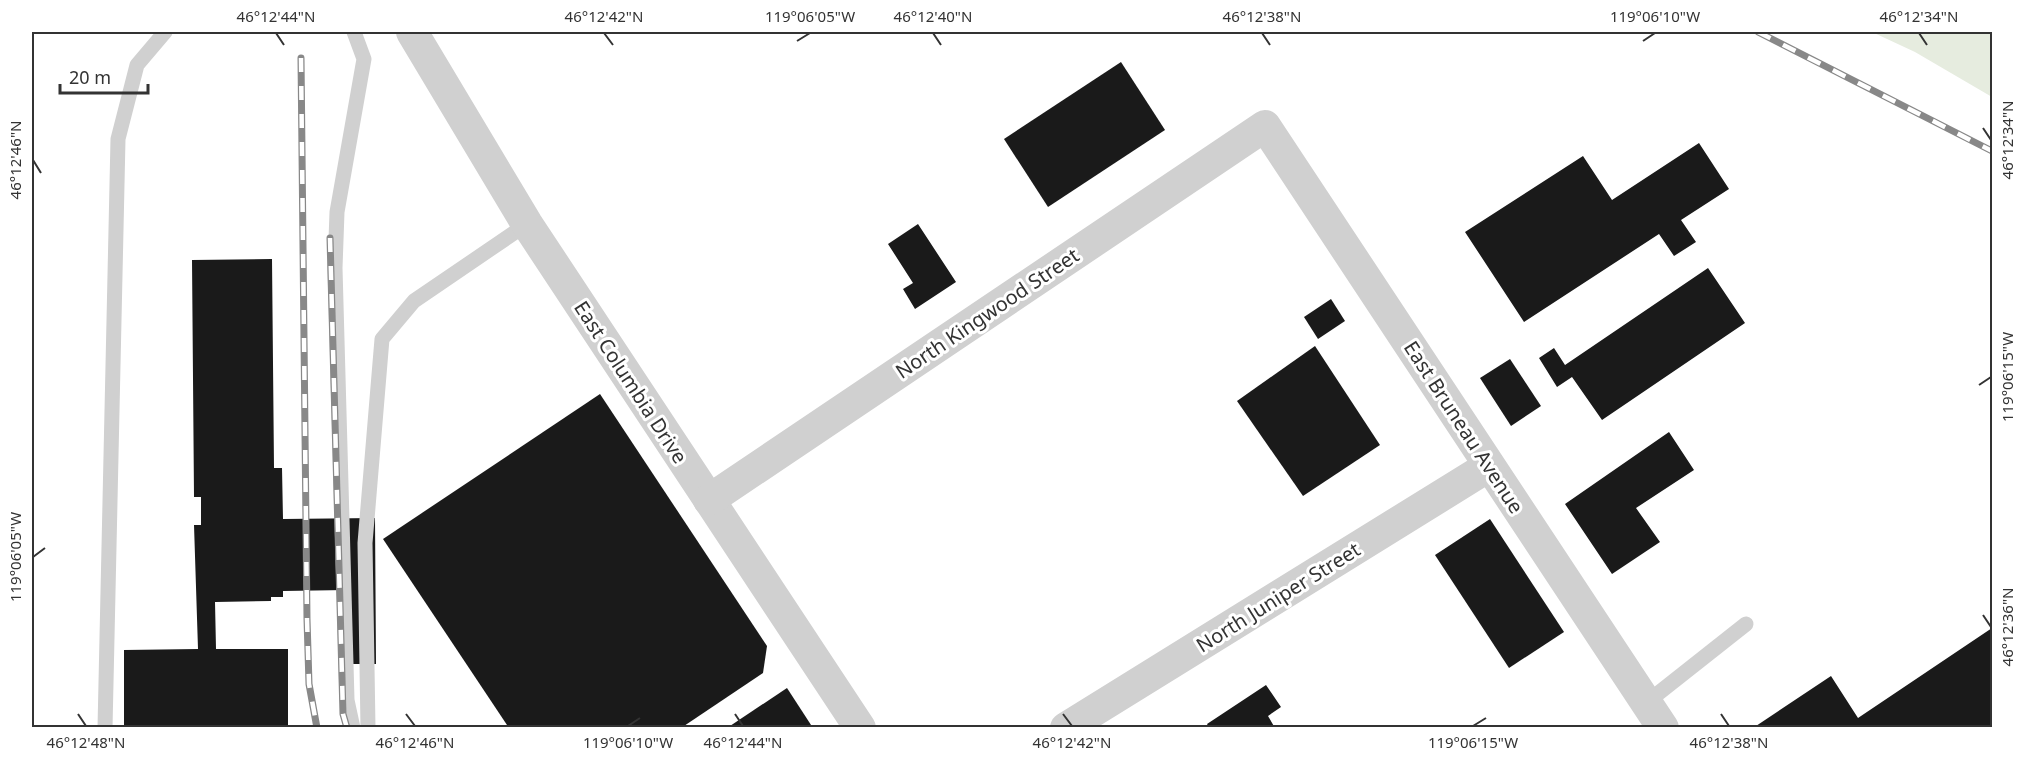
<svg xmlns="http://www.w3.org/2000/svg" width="2024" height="759" font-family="'Noto Sans',sans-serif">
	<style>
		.green { fill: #e6ecdf }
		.building { fill: #1a1a1a }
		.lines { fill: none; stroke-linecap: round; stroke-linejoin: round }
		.service { stroke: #d0d0d0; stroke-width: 15 }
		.minor { stroke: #d0d0d0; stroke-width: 32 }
		.rail-casing { stroke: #888; stroke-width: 7 }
		.rail { stroke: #fff; stroke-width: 4.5; stroke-dasharray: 14; stroke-linecap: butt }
		.ticks { fill: none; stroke: #333; stroke-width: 2 }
		.labels { text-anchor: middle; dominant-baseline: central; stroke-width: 6; stroke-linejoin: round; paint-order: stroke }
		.street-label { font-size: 20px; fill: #333; stroke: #fff }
		.neatline { fill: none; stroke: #333; stroke-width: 2 }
		.ticks-label { font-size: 15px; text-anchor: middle; fill: #333 }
	</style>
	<rect width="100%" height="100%" fill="#fff"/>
	<path class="green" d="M1872,32H1992V97L1915,52Z"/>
	<g class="building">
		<path d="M1121,62L1165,130L1048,207L1004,139Z"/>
		<path d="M1699,143L1729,189L1681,220L1696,242L1674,256L1659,234L1524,322L1465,232L1583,156L1612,200Z"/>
		<path d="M918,224L956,282L915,309L903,289L913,283L888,244Z"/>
		<path d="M272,259L274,468H282L283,519L375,518L376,664H348L347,590L283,591V597H271V601L215,602L216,649H288V728H124V650L198,649L194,525H201V497H194L192,260Z"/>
		<path d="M1708,268L1745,323L1602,420L1572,377L1557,387L1539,358L1554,348L1565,365Z"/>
		<path d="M1331,299L1345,321L1318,339L1304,317Z"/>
		<path d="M1315,346L1380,445L1303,496L1237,401Z"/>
		<path d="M1510,359L1541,406L1511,426L1480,378Z"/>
		<path d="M600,394L767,646L763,673L681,728H509L383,539Z"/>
		<path d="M1669,432L1694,470L1636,508L1660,542L1612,574L1565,504Z"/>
		<path d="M1490,519L1564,632L1509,668L1435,555Z"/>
		<path d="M1992,628V728H1753L1831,676L1858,718Z"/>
		<path d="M1266,685L1281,707L1268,716L1275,728H1209L1207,724Z"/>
		<path d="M787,688L813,728H727Z"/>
	</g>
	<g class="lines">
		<g class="service">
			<path d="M1646,703L1746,624"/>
			<path d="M105,728L118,139L137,65L165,32"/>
			<path d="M353,728L347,700L335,268L337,212L364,59L354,32"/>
			<path d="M368,728L365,543L382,339L414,301L527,224"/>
		</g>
		<g class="minor">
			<path d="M412,32L527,224L860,728"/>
			<path d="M709,500L1265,126L1663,728"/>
			<path d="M1066,728L1489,466"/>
		</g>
		<g class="rail-casing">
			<g id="rail">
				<path d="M1758,32L1992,151"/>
				<path d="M301,58L307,619L309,684L317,728"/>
				<path d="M330,238L343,714L347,728"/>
			</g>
		</g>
		<use href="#rail" class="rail"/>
	</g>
	<path class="ticks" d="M276,33L284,45M604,33L613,45M933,33L941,45M1262,33L1270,45M1919,33L1927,45M797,41L810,33M1643,41L1655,33M1983,128L1991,140M33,160L41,173M1979,385L1991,377M33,557L45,548M1983,615L1991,627M78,714L86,726M406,714L415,726M735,714L743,726M1063,714L1072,726M1721,714L1729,726M628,726L640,718M1473,726L1486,718"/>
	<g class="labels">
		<g class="street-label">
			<text transform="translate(987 313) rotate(-34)">North Kingwood Street</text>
			<text transform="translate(631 382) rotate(57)">East Columbia Drive</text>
			<text transform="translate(1464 427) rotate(57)">East Bruneau Avenue</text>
			<text transform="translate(1278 597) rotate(-32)">North Juniper Street</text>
		</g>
	</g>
	<rect width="2024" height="759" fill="none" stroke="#ffffff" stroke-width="66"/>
	<path d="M60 84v9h88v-9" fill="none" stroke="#333333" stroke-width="3"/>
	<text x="69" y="84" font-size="18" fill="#333333" stroke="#ffffff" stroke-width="4.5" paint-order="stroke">20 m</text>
	<rect x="33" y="33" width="1958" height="693" class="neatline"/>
	<g class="ticks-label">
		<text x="276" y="22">46°12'44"N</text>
		<text x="604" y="22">46°12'42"N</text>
		<text x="810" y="22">119°06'05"W</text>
		<text x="933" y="22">46°12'40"N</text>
		<text x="1262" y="22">46°12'38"N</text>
		<text x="1655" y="22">119°06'10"W</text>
		<text x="1919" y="22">46°12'34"N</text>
		<text transform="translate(2008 140) rotate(-90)" y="5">46°12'34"N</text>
		<text transform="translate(16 160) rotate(-90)" y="5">46°12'46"N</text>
		<text transform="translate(2008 377) rotate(-90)" y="5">119°06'15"W</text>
		<text transform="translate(16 557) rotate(-90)" y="5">119°06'05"W</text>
		<text transform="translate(2008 627) rotate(-90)" y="5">46°12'36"N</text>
		<text x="86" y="748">46°12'48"N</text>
		<text x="415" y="748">46°12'46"N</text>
		<text x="628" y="748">119°06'10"W</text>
		<text x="743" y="748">46°12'44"N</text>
		<text x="1072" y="748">46°12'42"N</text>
		<text x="1473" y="748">119°06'15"W</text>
		<text x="1729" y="748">46°12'38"N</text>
	</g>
</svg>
